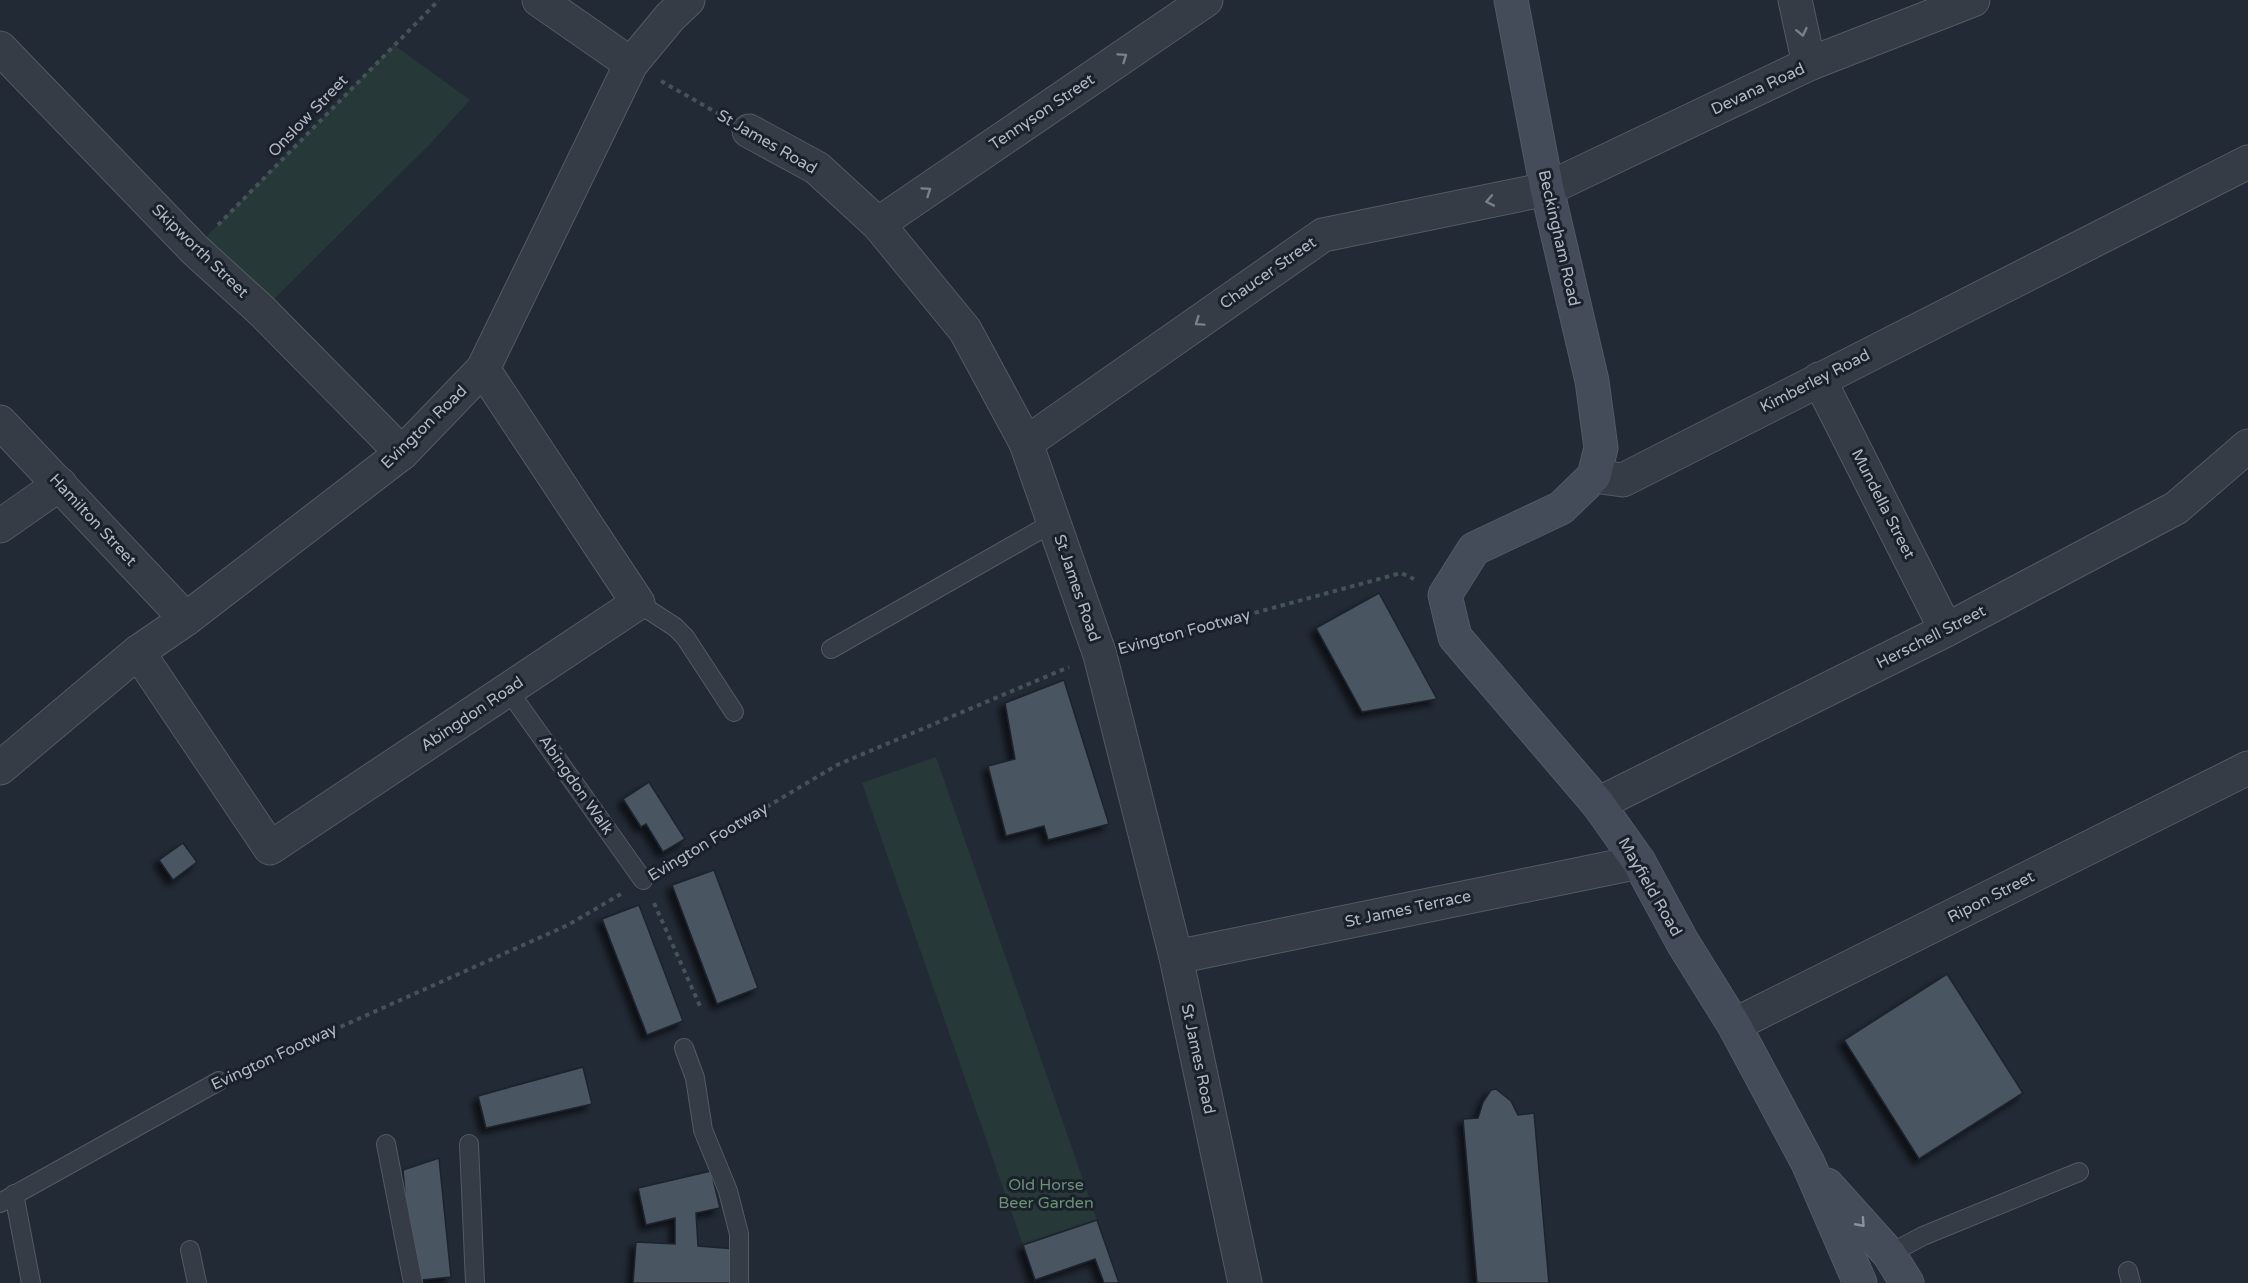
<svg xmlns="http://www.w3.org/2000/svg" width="2248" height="1283" font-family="'Varela Round',sans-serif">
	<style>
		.green { fill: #273838 }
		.building { fill: #4a5461; stroke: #1d232d; stroke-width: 1.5; filter: url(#shadow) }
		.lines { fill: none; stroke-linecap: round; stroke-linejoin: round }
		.service-casing { stroke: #535a64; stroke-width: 20 }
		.minor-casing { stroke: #535a64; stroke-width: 35 }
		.tertiary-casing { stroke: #535a64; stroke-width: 35 }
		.secondary-casing { stroke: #535a64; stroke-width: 35 }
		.path { stroke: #435356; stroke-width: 4; stroke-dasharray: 4.5 4.5; stroke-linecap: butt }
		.service { stroke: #353c46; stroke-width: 18 }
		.minor { stroke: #353c46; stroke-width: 33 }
		.tertiary { stroke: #353c46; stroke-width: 33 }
		.secondary { stroke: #444b59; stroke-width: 33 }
		.oneway { stroke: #79808b }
		.oneway2 { stroke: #8a919e }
		.labels { text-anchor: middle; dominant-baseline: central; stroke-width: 6; stroke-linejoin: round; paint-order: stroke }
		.street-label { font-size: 16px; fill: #b0b7c3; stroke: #1b212b }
		.park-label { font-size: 16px; fill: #6a9173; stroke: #1b212b }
	</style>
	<defs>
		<filter id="shadow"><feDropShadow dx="-5.5" dy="5.5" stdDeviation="3" flood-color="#0009"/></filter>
	</defs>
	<rect width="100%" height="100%" fill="#222a35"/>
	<g class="green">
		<path d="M394,45L470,100L432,142L262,311L194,249Z"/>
		<path d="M936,757L1097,1220L1023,1245L862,783Z"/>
	</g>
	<g class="building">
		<path d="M1379,593L1437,699L1362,712L1316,628Z"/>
		<path d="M1064,680L1109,824L1048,840L1044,826L1006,836L988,766L1015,759L1005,703Z"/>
		<path d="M649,782L685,839L663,852L646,824L641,827L623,799Z"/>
		<path d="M183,843L197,862L173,880L159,860Z"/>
		<path d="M714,870L758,988L717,1004L672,885Z"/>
		<path d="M639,905L683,1021L647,1035L602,919Z"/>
		<path d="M1947,974L2023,1093L1919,1159L1844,1040Z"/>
		<path d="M583,1067L592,1104L486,1128L478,1096Z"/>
		<path d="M1496,1089L1511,1101L1518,1115L1534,1113L1549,1283H1477L1463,1119L1478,1118L1483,1102L1491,1090Z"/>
		<path d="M439,1158L451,1277L412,1281L403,1170Z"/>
		<path d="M711,1171L720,1208L696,1213L698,1246L736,1249L734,1283H633L636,1242L675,1244V1218L646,1225L638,1188Z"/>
		<path d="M1097,1220L1119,1283H1104L1095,1259L1035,1280L1023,1245Z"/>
	</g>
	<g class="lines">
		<g class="service-casing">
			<g id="service">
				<path d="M638,603L675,627L685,637L734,712"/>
				<path d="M831,649L1054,522"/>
				<path d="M508,690L643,880"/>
				<path d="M684,1048L695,1078L703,1130L728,1191L739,1234V1283"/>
				<path d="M386,1144L413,1283"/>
				<path d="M469,1144L475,1283"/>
				<path d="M14,1194L31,1283"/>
				<path d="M0,1203L219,1081"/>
				<path d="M190,1250L197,1283"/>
				<path d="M1889,1254L1923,1236L2079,1172"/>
				<path d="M2128,1271L2131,1283"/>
			</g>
		</g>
		<g class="minor-casing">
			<g id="minor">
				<path d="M539,0L631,64"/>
				<path d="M1795,0L1809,64"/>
				<path d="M0,48L194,249L262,311L402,453"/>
				<path d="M749,131L817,168L878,224L965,330L1026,443L1100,655L1176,957L1245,1283"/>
				<path d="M878,224L1206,0"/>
				<path d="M1819,379L1946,630"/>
				<path d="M0,422L186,619"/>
				<path d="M1026,443L1323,235L1547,189L1809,64L1973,0"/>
				<path d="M1594,476L1623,480L2248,162"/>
				<path d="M0,526L60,484"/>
				<path d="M138,652L270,848L638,603L483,369"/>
				<path d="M1598,804L1946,630L2176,508L2248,446"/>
				<path d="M1176,957L1639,862"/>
				<path d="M1734,1025L2248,768"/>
			</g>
		</g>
		<g class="tertiary-casing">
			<path id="tertiary" d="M0,768L138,652L186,619L402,453L483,369L631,64L670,17L688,0"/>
		</g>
		<g class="secondary-casing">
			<g id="secondary">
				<path d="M1511,0L1547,189L1592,381L1601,448L1594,476L1561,508L1474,549L1445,595L1455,637L1598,804L1639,862L1683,943L1734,1025L1808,1163L1860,1283"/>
				<path d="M1827,1185L1889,1254L1907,1283"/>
			</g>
		</g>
		<g class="path">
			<path d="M661,81L719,114"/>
			<path d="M218,225L439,0"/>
			<path d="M1133,646L1401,573L1414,579"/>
			<path d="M666,867L837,765L1069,667"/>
			<path d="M654,903L700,1006"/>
			<path d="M242,1071L568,925L621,894"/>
		</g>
		<use href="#service" class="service"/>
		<use href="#minor" class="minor"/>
		<use href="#tertiary" class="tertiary"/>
		<use href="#secondary" class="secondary"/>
	</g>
	<defs><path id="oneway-chevron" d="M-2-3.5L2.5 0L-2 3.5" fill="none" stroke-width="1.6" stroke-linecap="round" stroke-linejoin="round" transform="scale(1.5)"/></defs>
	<g class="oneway">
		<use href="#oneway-chevron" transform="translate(1802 32) rotate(78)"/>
		<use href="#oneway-chevron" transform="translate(1123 57) rotate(-34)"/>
		<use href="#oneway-chevron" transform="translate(927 191) rotate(-34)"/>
		<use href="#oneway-chevron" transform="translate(1490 201) rotate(169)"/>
		<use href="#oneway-chevron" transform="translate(1199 322) rotate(145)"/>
	</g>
	<use class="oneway2" href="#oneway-chevron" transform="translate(1861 1223) rotate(48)"/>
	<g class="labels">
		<g class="street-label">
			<text transform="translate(1758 89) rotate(-25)">Devana Road</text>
			<text transform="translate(1042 112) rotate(-34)">Tennyson Street</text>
			<text transform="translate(308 116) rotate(-46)">Onslow Street</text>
			<text transform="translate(767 142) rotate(30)">St James Road</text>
			<text transform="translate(1559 238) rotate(77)">Beckingham Road</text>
			<text transform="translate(200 251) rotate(44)">Skipworth Street</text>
			<text transform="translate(1268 273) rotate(-35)">Chaucer Street</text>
			<text transform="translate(1815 381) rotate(-27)">Kimberley Road</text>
			<text transform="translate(424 427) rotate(-44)">Evington Road</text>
			<text transform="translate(1883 504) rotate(63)">Mundella Street</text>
			<text transform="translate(93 520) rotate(47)">Hamilton Street</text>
			<text transform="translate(1077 588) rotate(71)">St James Road</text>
			<text transform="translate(1184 632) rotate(-15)">Evington Footway</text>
			<text transform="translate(1931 637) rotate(-27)">Herschell Street</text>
			<text transform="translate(472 714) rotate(-34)">Abingdon Road</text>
			<text transform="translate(576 785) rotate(55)">Abingdon Walk</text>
			<text transform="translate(708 842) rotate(-31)">Evington Footway</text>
			<text transform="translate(1650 887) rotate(60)">Mayfield Road</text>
			<text transform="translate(1991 897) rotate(-27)">Ripon Street</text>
			<text transform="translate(1408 909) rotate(-12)">St James Terrace</text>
			<text transform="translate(274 1057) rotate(-25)">Evington Footway</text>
			<text transform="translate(1198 1059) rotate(78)">St James Road</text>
		</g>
		<g class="park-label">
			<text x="1046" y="1185">Old Horse<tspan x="1046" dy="18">Beer Garden</tspan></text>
		</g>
	</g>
</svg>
